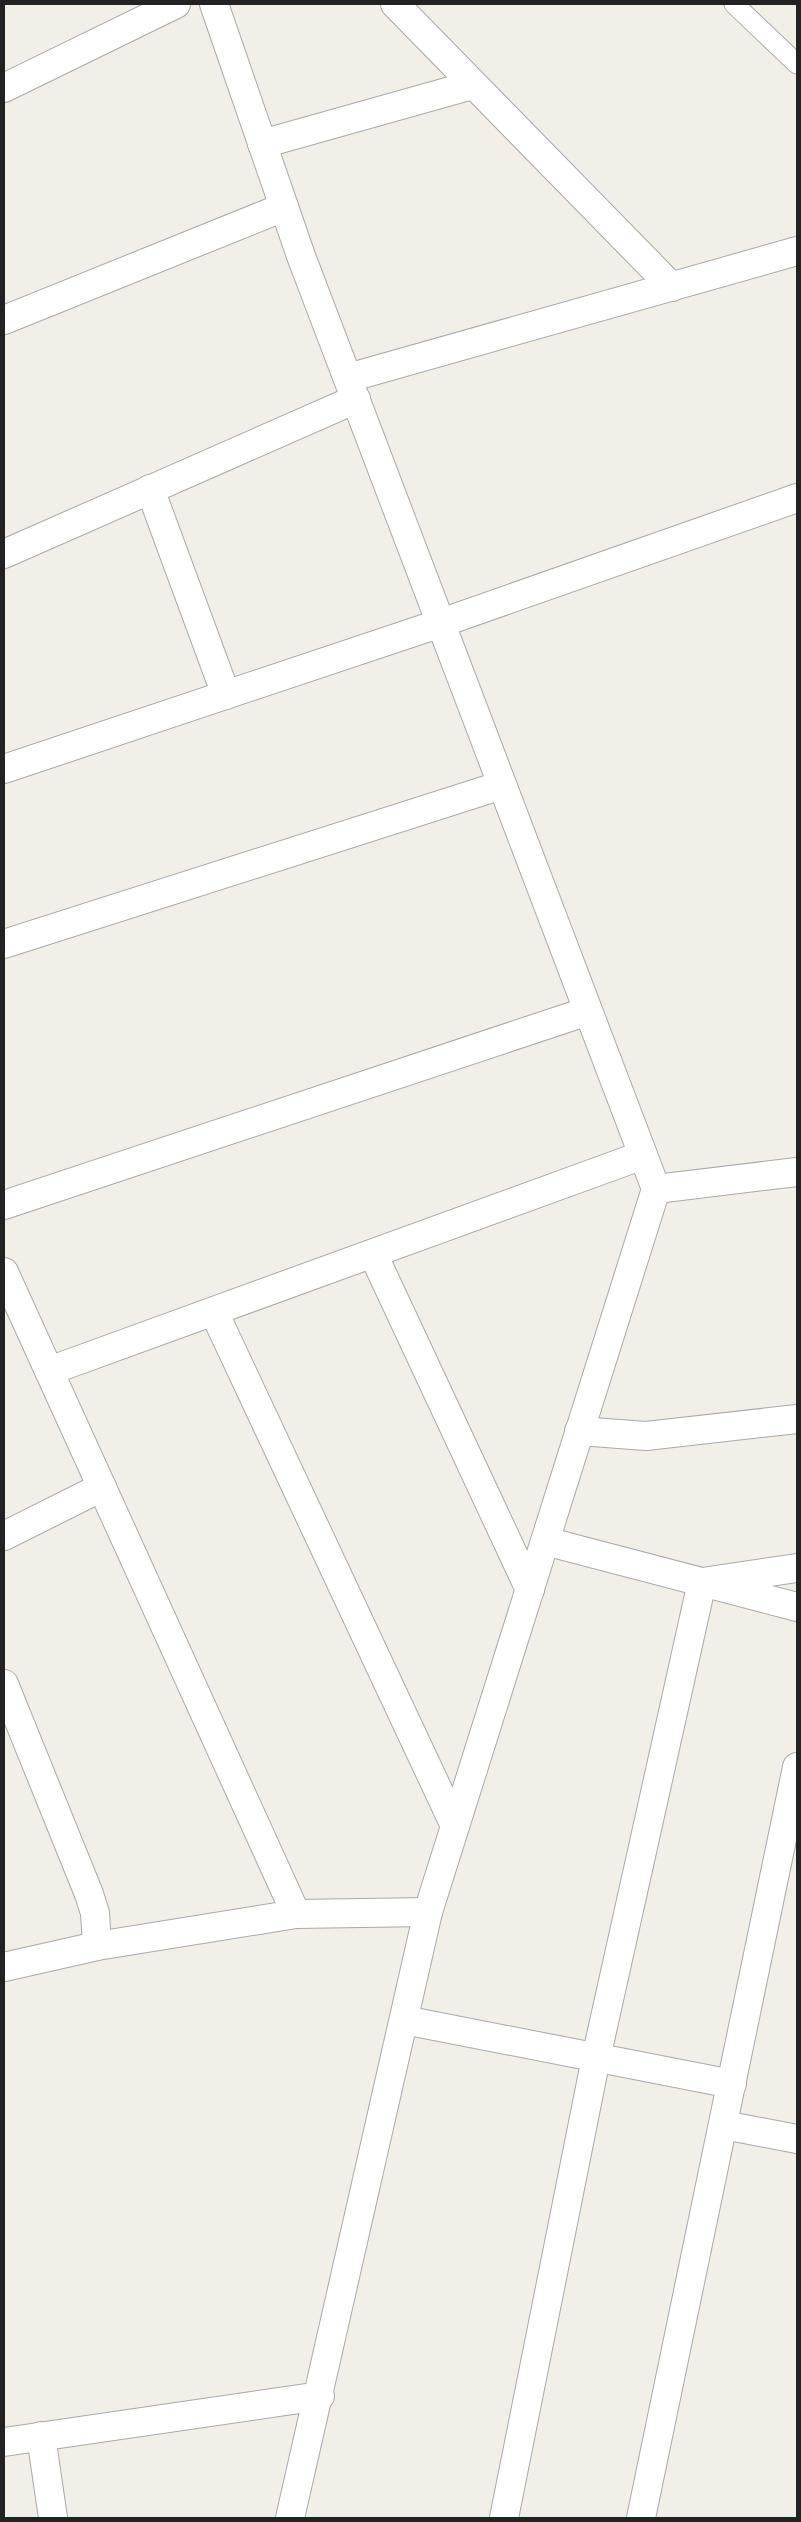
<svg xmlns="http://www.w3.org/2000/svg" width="801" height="2522" font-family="'Work Sans',sans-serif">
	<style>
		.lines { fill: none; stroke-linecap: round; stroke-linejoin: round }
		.lane-casing { stroke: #a9a9a9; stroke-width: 21 }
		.street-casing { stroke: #a9a9a9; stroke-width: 30 }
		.lane { stroke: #fff; stroke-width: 19 }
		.street { stroke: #fff; stroke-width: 28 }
	</style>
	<rect width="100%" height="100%" fill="#f2efe9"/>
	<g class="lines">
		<g class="lane-casing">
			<path id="lane" d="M734,4L797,64"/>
		</g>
		<g class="street-casing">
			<g id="street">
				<path d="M214,4L301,256L656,1189"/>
				<path d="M395,4L672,287"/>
				<path d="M4,88L176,4"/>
				<path d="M262,144L472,85"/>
				<path d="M4,320L284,207"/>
				<path d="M348,378L797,251"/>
				<path d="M150,489L226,695"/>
				<path d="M4,554L356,399"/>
				<path d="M4,769L441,623L797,498"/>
				<path d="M4,944L502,785"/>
				<path d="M4,1205L588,1011"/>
				<path d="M373,1254L530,1590"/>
				<path d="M4,1272L296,1914L428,1912"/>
				<path d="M214,1312L455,1826"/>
				<path d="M49,1371L643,1155"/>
				<path d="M579,1431L646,1436L797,1419"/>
				<path d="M4,1536L102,1487"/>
				<path d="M545,1541L797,1607"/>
				<path d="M4,1684L89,1894L95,1913L97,1946"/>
				<path d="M4,1967L97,1946L296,1914"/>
				<path d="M404,2020L732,2084"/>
				<path d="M724,2125L797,2139"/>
				<path d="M41,2436L53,2518"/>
				<path d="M4,2442L320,2396"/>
				<path d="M290,2518L428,1912L656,1189L797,1172"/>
				<path d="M504,2518L596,2058L702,1582L797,1568"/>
				<path d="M641,2518L797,1767"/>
			</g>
		</g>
		<use href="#lane" class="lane"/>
		<use href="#street" class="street"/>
	</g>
	<rect width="801" height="2522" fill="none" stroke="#222222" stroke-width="10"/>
</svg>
